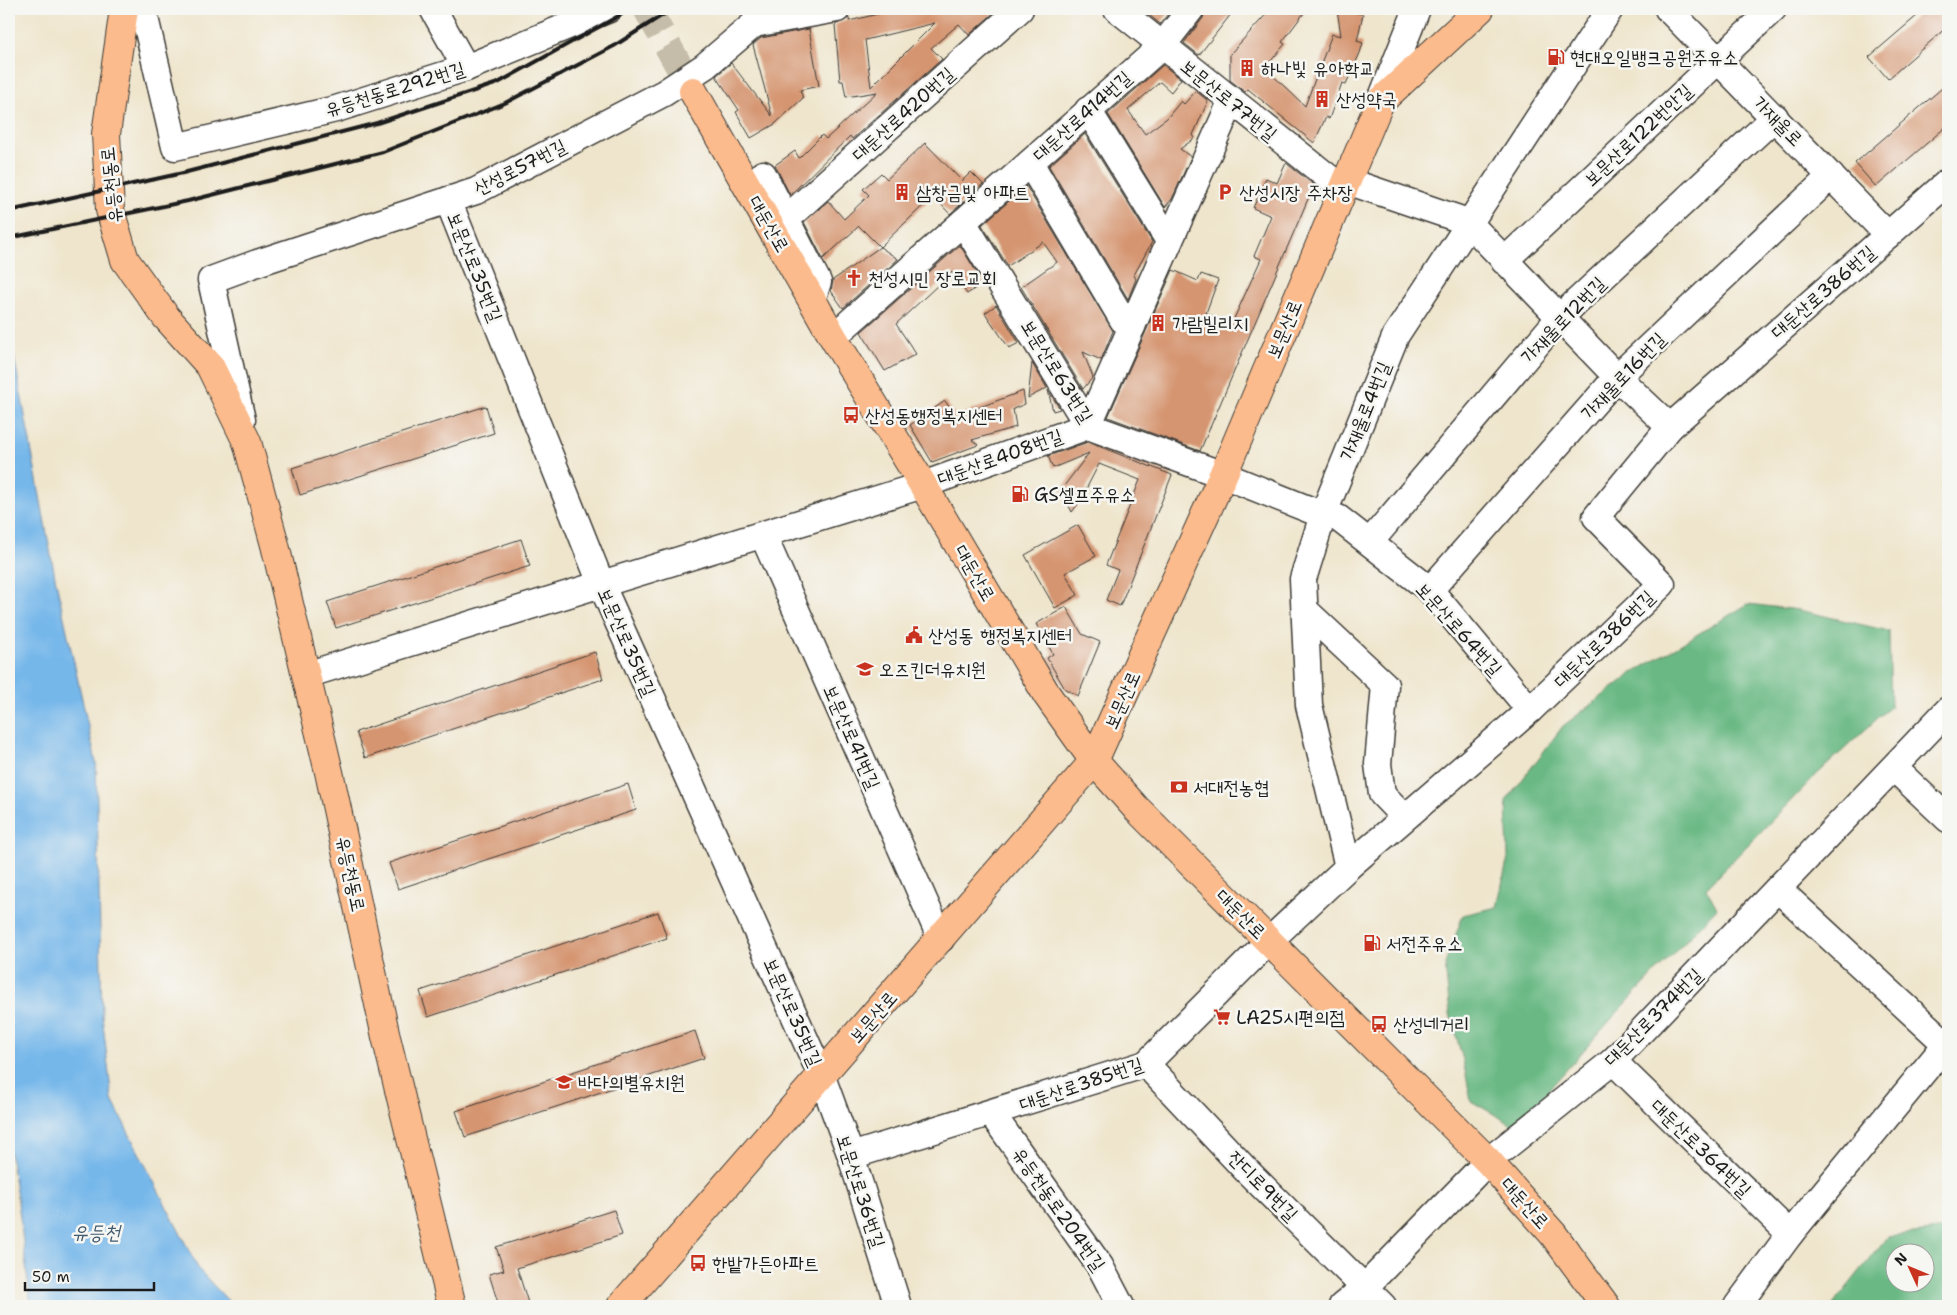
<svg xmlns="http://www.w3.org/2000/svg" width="1957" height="1315" font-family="'Shantell Sans','Poor Story',sans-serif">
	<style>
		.forest { fill: #6bb984; stroke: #446a50; fill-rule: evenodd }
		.water { fill: #76b7ea; stroke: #496a83 }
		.building { fill: #d59571; fill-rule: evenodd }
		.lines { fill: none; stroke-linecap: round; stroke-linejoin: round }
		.major-tunnel { stroke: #c5bda9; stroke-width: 28; stroke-dasharray: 28 14; stroke-linecap: butt }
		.minor-casing { stroke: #3c3a36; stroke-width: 29 }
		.major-casing { stroke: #3c3a36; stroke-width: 30 }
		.minor { stroke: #fff; stroke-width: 26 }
		.major { stroke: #fbbb8c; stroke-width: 28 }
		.rail { stroke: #1c1c1c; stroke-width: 4 }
		.labels { text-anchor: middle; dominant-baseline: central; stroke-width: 5; stroke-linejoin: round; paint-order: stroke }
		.poi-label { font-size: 19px; fill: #1c1c1c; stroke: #f6f6f2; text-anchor: start }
		.street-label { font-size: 19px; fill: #1c1c1c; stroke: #f6f6f2 }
		.water-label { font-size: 20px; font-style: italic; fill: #405a6e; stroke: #f6f6f2 }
	</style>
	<rect width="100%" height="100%" fill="#f6f6f2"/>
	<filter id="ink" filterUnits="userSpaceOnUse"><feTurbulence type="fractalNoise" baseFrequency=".02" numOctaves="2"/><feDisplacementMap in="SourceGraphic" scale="10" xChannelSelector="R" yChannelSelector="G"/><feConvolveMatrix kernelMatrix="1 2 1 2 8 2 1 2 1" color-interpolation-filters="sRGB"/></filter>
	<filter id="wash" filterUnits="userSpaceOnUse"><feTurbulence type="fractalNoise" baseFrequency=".0096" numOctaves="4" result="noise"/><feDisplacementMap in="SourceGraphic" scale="20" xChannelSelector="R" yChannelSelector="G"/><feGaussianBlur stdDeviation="1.12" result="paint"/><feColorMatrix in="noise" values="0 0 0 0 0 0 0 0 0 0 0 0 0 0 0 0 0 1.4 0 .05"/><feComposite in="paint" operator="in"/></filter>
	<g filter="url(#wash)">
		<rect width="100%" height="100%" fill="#efe5cc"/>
		<g class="forest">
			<path d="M1748,604L1799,610L1889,631L1891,706L1813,778L1706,888L1717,908L1614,1016L1516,1127L1471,1101L1463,1060L1450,1014L1445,964L1463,915L1497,907L1508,857L1506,801L1563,726L1631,674Z"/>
			<path d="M1948,1229V1306H1832L1888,1236ZM1894,1252H1924V1282H1894Z"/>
		</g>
		<path class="water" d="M9,329L55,577L96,762L102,1015L112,1100L199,1270L233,1306H31L19,1209L9,1148Z"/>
		<g id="blocks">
			<g class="building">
				<path d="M898,9H998L969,35L959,24L931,48L942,59L852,139L850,136L790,195L775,165L795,151L799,158L822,135L826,139L877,92L846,97L843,81H840L835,25L849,18V21ZM935,23L871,87L865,40Z"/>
				<path d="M1142,9H1172L1160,24Z"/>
				<path d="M1206,9H1235L1199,55L1184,43L1203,18Z"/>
				<path d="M1271,9H1307L1282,42L1285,44L1265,68L1305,106L1332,34L1341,36L1337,9L1363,14L1357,41L1363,43L1360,53L1346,84L1342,83L1329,119L1326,117L1314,143L1248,89L1245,92L1230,80V54Z"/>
				<path d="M1925,9H1941L1948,18V26L1888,79L1869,57Z"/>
				<path d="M809,29L819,86L800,90L803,98L775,124L751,138L736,112L739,110L716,76L731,63L772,116L753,45L761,38Z"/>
				<path d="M1163,65L1181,79L1171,92L1160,82L1128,110L1145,134L1167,118L1181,101L1184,104L1196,91L1208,101L1193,135L1195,138L1180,149L1191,157L1172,199L1165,207L1108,114Z"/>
				<path d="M1948,83V125L1876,187L1855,163Z"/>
				<path d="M1085,134L1152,242L1134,275L1136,279L1128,299L1049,166Z"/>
				<path d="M925,143L962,181L971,172L983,184L950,214L933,196L880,247L859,226L823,259L804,222L828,201L844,219L869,195L863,189L881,173L887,179Z"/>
				<path d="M1286,163L1314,185L1200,451L1108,417L1173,270L1198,281L1201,274L1218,280L1206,313L1229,324L1232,323L1261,259L1254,256L1271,216L1253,208L1266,178L1277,183Z"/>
				<path d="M1026,186L1113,331L1101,360L1083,352L1093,377L1083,389L1021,287L1057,262L1043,242L1008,266L982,225Z"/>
				<path d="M960,245L983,283L967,294L952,272L896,324L916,354L885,371L861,332Z"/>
				<path d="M880,247L898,259L843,308L831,291L833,280Z"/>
				<path d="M996,305L1019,343L1009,348L985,313Z"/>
				<path d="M1032,363L1047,388L1028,398Z"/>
				<path d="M1048,390L1060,409L1053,411Z"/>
				<path d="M1023,391L1025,404L1013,409L1016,427L972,440L978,445L932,462L910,425L945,401L956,416Z"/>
				<path d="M486,406L494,433L300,495L292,468Z"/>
				<path d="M1088,442L1172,475L1120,606L1106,600L1118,570L1106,565L1140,480L1099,464L1085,491L1087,492L1072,512L1061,490L1089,453L1053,468L1048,456Z"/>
				<path d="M1078,525L1096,556L1065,573L1078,595L1055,608L1025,555Z"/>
				<path d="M521,539L530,566L336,628L327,602Z"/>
				<path d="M1066,607L1082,634L1100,642L1078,696L1065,689L1047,658L1053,654L1036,624Z"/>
				<path d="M595,652L603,679L365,758L356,732Z"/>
				<path d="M628,784L636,810L398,889L389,863Z"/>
				<path d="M658,912L667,938L428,1017L420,991Z"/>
				<path d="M695,1031L704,1058L465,1137L456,1111Z"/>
				<path d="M614,1210L622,1235L517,1268L529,1306H499L489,1274L504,1270L496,1247Z"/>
			</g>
		</g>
	</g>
	<g filter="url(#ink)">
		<use href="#blocks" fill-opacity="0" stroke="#3c3a36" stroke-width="1"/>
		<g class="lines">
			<path class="major-tunnel" d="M647,9L693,91"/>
			<g class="minor-casing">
				<g id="minor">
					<path d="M143,9L175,147L336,109L466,68L609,9"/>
					<path d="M433,9L466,68"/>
					<path d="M1117,9L1343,189"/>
					<path d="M1668,9L1888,235"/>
					<path d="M754,24L837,9"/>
					<path d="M1380,102L1417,9"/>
					<path d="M1088,110L1169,241"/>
					<path d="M1030,163L1123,320L1132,327"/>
					<path d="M763,174L818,282L812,300"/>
					<path d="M1347,181L1468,222L1617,377L1670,427"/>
					<path d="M448,200L602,586L822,1077L851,1156L898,1306"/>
					<path d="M787,218L1020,9"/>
					<path d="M963,222L1088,426L1223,475L1323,515L1338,518L1430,590L1530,710"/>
					<path d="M1504,261L1773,9"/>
					<path d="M833,337L1162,46L1191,9"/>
					<path d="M242,420L211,280L257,263L476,191L664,93L705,66L772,9"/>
					<path d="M763,535L941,939"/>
					<path d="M1370,542L1560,317L1775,117"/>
					<path d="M1430,590L1617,377L1831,176"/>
					<path d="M1306,611L1385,685L1378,764L1382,794L1404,817"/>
					<path d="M306,675L923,485L1088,426L1231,102"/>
					<path d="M1894,768L1948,819"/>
					<path d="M1348,867L1309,705L1303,579L1323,515L1396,335L1610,9"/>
					<path d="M1778,889L1946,1044"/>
					<path d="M1613,1061L1790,1234"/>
					<path d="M1146,1064L1246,1170L1383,1306"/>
					<path d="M992,1114L1100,1266L1121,1306"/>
					<path d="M851,1156L1146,1064L1268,942L1348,867L1530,710L1662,584L1596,517L1670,427L1948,182"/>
					<path d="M1342,1306L1364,1288L1488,1161L1613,1061L1948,710"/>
					<path d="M1737,1306L1790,1234L1948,1042"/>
				</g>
			</g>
			<g class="major-casing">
				<g id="major">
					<path d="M124,9L106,134L110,210L125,260L166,317L210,366L247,442L275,545L329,772L386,1037L452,1306"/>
					<path d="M693,91L833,337L923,485L1047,695L1094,761L1136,808L1488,1161L1553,1234L1606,1306"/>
					<path d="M621,1306L1094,761L1223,475L1380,102L1480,9"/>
				</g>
			</g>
			<use href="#minor" class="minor"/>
			<use href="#major" class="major"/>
			<g class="rail">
				<path d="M9,211L183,173L377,123L498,83L631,9"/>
				<path d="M9,238L188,201L383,152L505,103L614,46L672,9"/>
			</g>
		</g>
	</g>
	<defs>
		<g id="fuel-bare" transform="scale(1.35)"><path d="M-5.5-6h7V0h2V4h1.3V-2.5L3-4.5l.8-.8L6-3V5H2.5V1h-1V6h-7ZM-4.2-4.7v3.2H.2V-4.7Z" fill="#c8321e" stroke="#f6f6f2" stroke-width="2.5" paint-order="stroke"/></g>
		<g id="building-bare" transform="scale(1.35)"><path d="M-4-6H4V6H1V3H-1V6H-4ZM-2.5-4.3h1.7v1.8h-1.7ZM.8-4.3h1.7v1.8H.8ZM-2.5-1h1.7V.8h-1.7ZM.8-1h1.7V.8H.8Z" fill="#c8321e" stroke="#f6f6f2" stroke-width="2.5" paint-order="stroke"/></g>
		<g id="parking-bare" transform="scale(1.35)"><path d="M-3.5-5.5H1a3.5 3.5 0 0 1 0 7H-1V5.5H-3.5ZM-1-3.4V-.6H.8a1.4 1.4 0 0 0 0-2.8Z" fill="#c8321e" stroke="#f6f6f2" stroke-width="2.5" paint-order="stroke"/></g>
		<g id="church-bare" transform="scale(1.35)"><path d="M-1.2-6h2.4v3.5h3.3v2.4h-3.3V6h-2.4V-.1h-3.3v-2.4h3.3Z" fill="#c8321e" stroke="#f6f6f2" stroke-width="2.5" paint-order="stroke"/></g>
		<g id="bus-bare" transform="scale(1.35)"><path d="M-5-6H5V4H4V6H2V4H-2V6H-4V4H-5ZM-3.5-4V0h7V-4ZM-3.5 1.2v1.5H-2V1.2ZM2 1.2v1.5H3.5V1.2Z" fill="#c8321e" stroke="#f6f6f2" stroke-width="2.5" paint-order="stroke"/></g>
		<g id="civic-bare" transform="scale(1.35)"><path d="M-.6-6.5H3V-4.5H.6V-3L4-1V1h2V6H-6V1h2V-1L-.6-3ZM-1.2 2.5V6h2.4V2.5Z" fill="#c8321e" stroke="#f6f6f2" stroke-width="2.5" paint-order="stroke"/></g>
		<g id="school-bare" transform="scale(1.35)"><path d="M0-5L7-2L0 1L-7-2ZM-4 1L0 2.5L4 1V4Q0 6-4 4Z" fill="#c8321e" stroke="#f6f6f2" stroke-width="2.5" paint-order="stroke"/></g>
		<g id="bank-bare" transform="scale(1.35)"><path d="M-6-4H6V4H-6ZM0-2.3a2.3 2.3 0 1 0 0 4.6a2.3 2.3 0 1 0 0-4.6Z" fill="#c8321e" stroke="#f6f6f2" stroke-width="2.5" paint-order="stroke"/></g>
		<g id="supermarket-bare" transform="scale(1.35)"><path d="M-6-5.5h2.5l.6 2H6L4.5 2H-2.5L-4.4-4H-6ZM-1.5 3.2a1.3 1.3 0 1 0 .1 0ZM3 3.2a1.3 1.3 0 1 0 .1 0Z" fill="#c8321e" stroke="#f6f6f2" stroke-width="2.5" paint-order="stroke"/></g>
	</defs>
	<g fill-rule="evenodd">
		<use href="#fuel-bare" x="1556" y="57"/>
		<use href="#building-bare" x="1247" y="68"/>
		<use href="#building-bare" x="1322" y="99"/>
		<use href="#building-bare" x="902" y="192"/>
		<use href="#parking-bare" x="1225" y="192"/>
		<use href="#church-bare" x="854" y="278"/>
		<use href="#building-bare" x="1158" y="323"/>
		<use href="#bus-bare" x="851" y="415"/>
		<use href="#fuel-bare" x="1020" y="494"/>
		<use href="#civic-bare" x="914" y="635"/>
		<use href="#school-bare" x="865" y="669"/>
		<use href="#bank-bare" x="1179" y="787"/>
		<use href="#fuel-bare" x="1372" y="943"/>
		<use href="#supermarket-bare" x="1222" y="1017"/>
		<use href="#bus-bare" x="1379" y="1024"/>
		<use href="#school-bare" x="564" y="1082"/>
		<use href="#bus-bare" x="698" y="1263"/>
	</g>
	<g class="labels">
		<g class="poi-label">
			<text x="1570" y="57">현대오일뱅크공원주유소</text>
			<text x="1261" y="68">하나빛 유아학교</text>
			<text x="1336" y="99">산성약국</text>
			<text x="916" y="192">삼창금빛 아파트</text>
			<text x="1239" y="192">산성시장 주차장</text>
			<text x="868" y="278">천성시민 장로교회</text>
			<text x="1172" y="323">가람빌리지</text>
			<text x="865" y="415">산성동행정복지센터</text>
			<text x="1034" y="494">GS셀프주유소</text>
			<text x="928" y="635">산성동 행정복지센터</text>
			<text x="879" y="669">오즈킨더유치원</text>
			<text x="1193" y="787">서대전농협</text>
			<text x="1386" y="943">서전주유소</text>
			<text x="1236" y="1017">LA25시편의점</text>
			<text x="1393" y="1024">산성네거리</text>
			<text x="578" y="1082">바다의별유치원</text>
			<text x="712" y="1263">한밭가든아파트</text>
		</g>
		<g class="street-label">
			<text transform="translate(395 89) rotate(-17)">유등천동로292번길</text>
			<text transform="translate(1229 100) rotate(39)">보문산로77번길</text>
			<text transform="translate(903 114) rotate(-42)">대둔산로420번길</text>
			<text transform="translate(1082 116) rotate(-42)">대둔산로414번길</text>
			<text transform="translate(1778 121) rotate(45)">가재울로</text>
			<text transform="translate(1638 135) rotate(-43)">보문산로122번안길</text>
			<text transform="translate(520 167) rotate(-27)">산성로57번길</text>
			<text transform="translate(111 185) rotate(-96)">유등천동로</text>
			<text transform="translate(769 224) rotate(60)">대둔산로</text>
			<text transform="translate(475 267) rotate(68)">보문산로35번길</text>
			<text transform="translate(1823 292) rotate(-41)">대둔산로386번길</text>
			<text transform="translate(1563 320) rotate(-46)">가재울로12번길</text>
			<text transform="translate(1284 329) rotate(-67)">보문산로</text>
			<text transform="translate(1057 371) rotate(58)">보문산로63번길</text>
			<text transform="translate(1623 376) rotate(-46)">가재울로16번길</text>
			<text transform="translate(1365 411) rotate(-68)">가재울로4번길</text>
			<text transform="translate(1000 457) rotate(-20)">대둔산로408번길</text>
			<text transform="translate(975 573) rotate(60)">대둔산로</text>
			<text transform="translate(1459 629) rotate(48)">보문산로64번길</text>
			<text transform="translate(1604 639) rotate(-44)">대둔산로386번길</text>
			<text transform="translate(627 642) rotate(66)">보문산로35번길</text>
			<text transform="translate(1122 700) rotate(-66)">보문산로</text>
			<text transform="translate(852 737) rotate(66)">보문산로41번길</text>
			<text transform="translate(351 874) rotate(78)">유등천동로</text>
			<text transform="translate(1241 914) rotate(45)">대둔산로</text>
			<text transform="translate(793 1012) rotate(66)">보문산로35번길</text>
			<text transform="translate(873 1017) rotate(-49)">보문산로</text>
			<text transform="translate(1653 1017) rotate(-45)">대둔산로374번길</text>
			<text transform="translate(1081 1084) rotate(-19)">대둔산로385번길</text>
			<text transform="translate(1701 1148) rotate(44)">대둔산로364번길</text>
			<text transform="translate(1263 1186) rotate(45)">잔디로9번길</text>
			<text transform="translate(861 1191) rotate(72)">보문산로36번길</text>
			<text transform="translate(1525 1203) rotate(48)">대둔산로</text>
			<text transform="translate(1059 1209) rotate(55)">유등천동로204번길</text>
		</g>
		<g class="water-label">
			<text x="96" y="1232">유등천</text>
		</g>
	</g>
	<rect width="1957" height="1315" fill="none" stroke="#f6f6f2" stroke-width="30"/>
	<g transform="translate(1910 1268) rotate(314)"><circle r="24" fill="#f6f6f2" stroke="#9f9f9c"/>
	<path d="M0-4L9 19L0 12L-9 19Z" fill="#c8321e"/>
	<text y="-8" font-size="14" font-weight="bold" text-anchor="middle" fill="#1c1c1c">N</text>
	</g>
	<path d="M25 1282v8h129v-8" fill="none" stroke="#1c1c1c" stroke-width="2.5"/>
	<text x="32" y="1282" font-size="15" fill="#1c1c1c" stroke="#f6f6f2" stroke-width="4" paint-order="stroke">50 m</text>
</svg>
